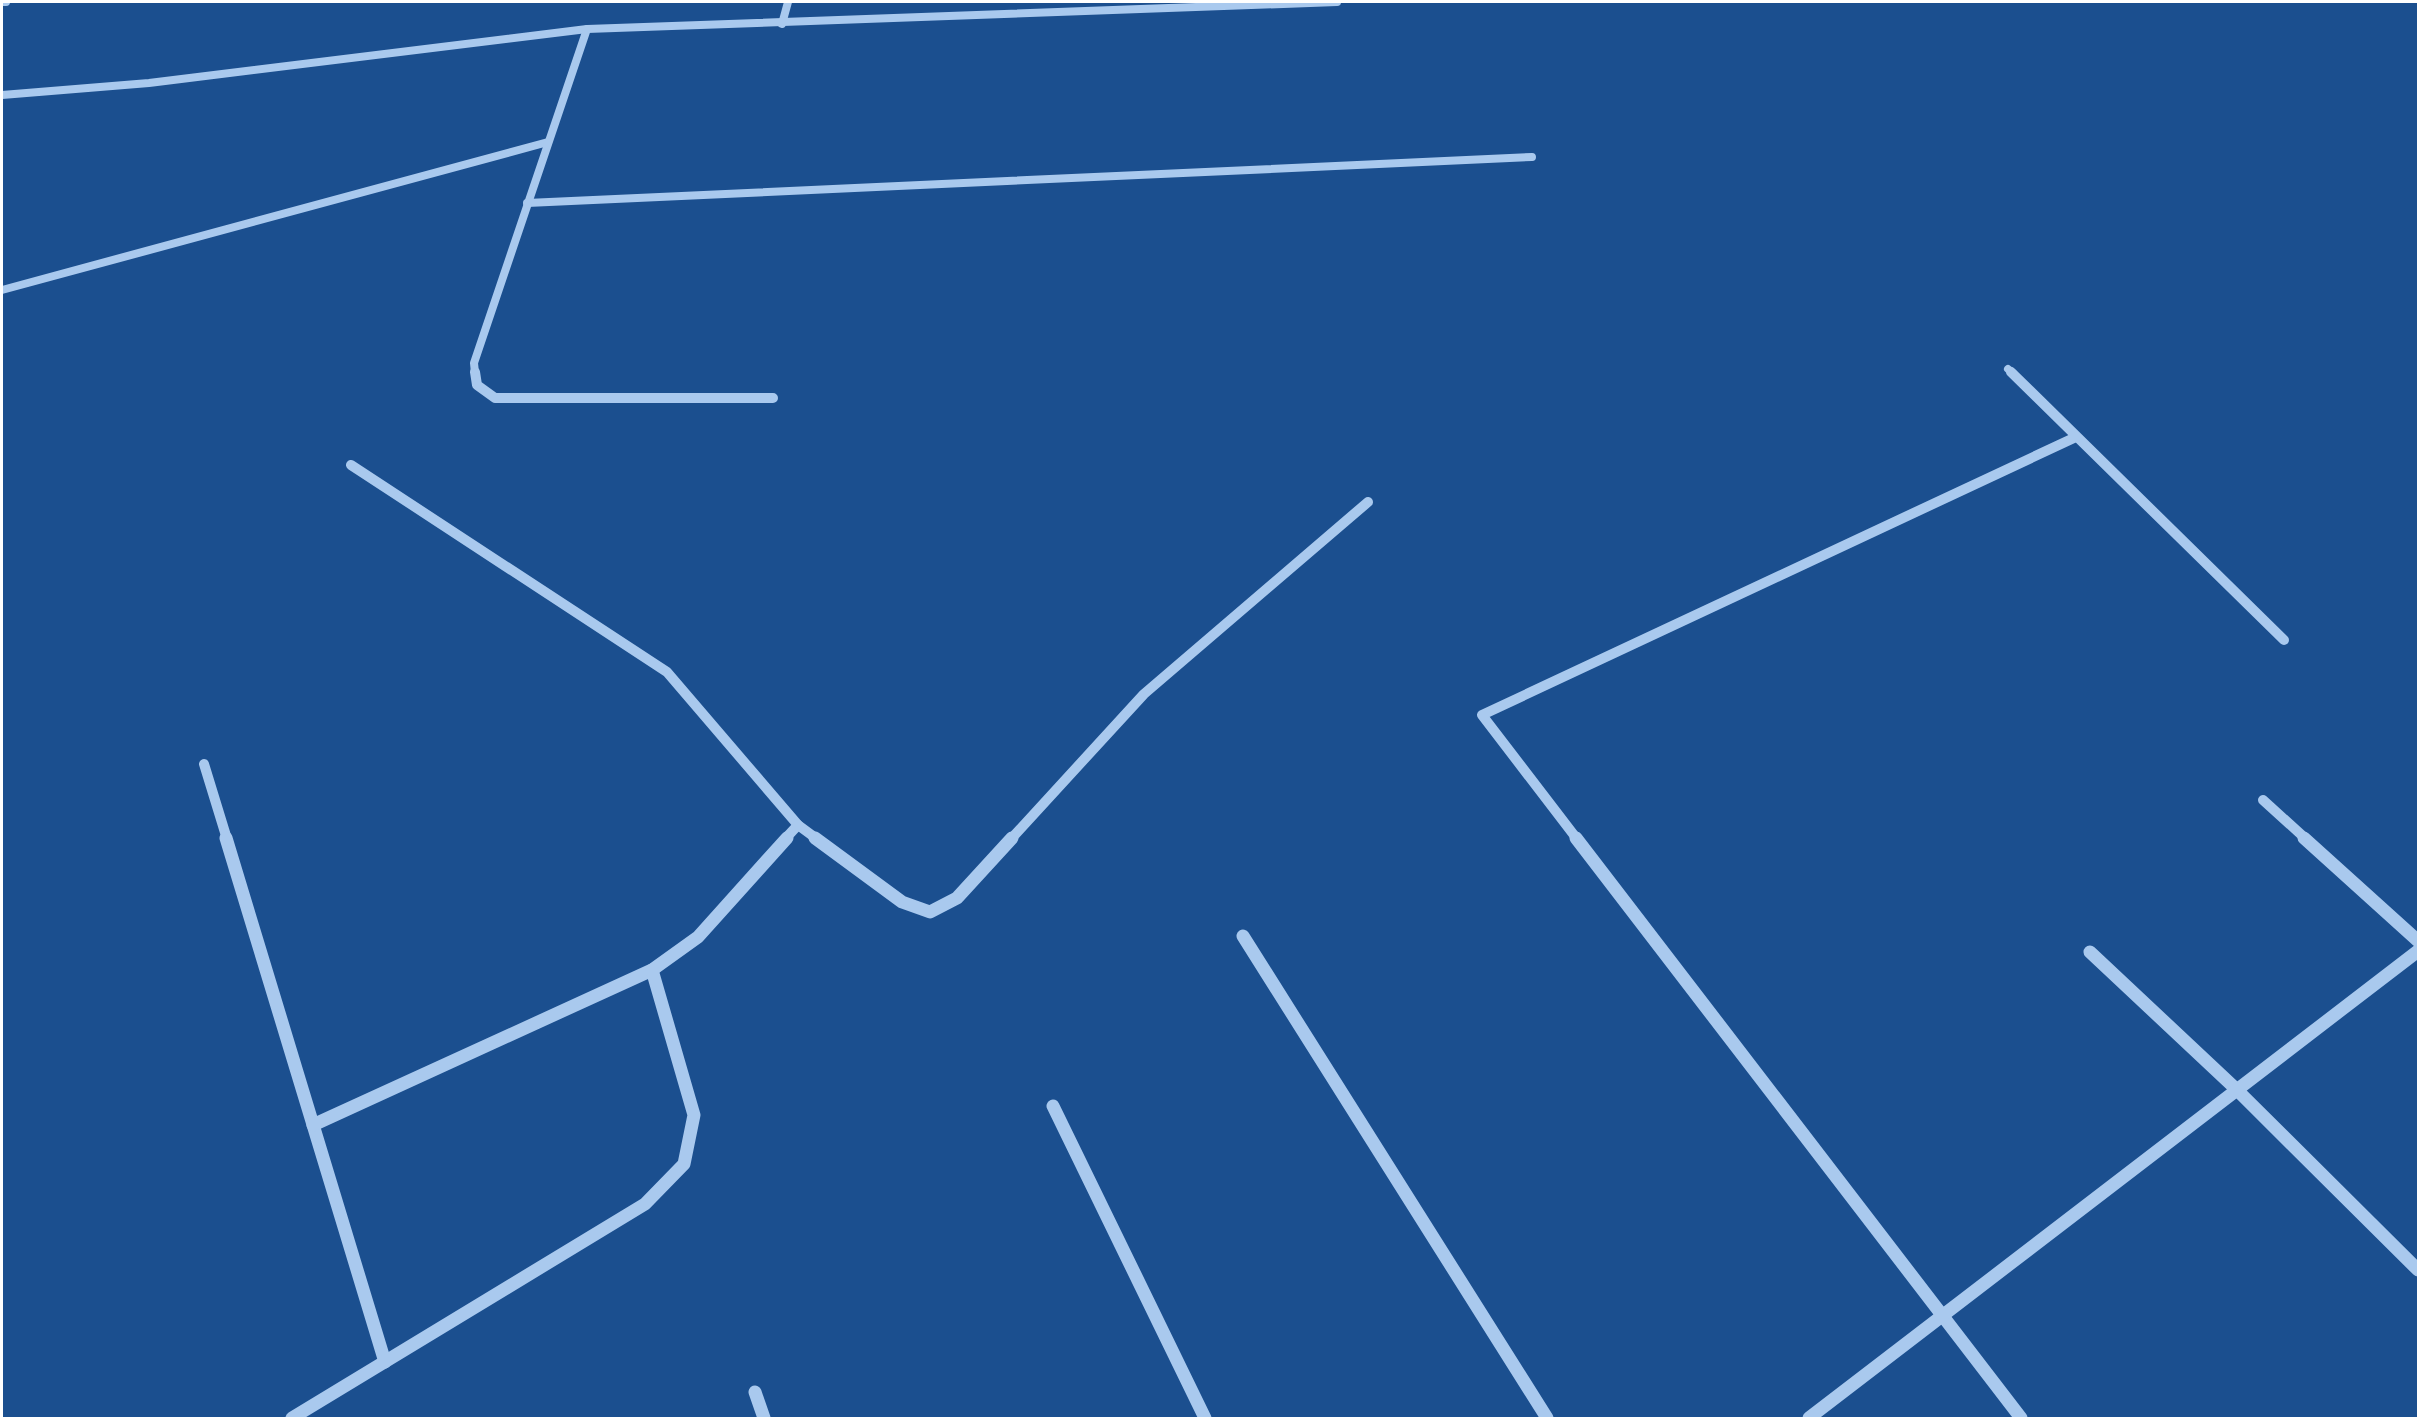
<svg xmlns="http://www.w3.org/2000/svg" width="2420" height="1420" font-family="Helvetica,sans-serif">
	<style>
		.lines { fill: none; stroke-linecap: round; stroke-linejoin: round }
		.minor-far2 { stroke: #a9c9ee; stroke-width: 8 }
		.minor-far1 { stroke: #a9c9ee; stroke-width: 10 }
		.minor { stroke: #a9c9ee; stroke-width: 13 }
	</style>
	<rect width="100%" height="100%" fill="#1b4f8f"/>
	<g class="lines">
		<g class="minor-far2">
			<path d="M2,2H6"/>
			<path d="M782,24L788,2"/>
			<path d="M2,95L149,83L587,29L1337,2"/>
			<path d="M527,203L1532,157"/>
			<path d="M2,290L548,142"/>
			<path d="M2008,369L2013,373"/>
			<path d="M475,373L474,363L587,29"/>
		</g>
		<g class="minor-far1">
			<path d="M475,372L477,385L495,398H773"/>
			<path d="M2011,372L2284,640"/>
			<path d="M351,465L667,672L798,825L817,839"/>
			<path d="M204,764L227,839"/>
			<path d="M2263,800L2306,839"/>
			<path d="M785,839L798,825"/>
			<path d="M1011,839L1144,694L1368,502"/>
			<path d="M1577,839L1482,715L2076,437"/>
		</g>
		<g class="minor">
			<path d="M226,838L385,1362"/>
			<path d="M815,838L902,902L930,912L957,898L1012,838"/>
			<path d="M1576,838L2021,1418"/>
			<path d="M2304,838L2418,941"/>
			<path d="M1243,936L1547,1418"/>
			<path d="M2090,952L2236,1089L2418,1270"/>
			<path d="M1053,1106L1205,1418"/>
			<path d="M313,1125L652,970L698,937L787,838"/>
			<path d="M755,1392L764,1418"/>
			<path d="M292,1418L645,1204L684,1164L694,1115L652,970"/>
			<path d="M1809,1418L2418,951"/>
		</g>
	</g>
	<rect width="2420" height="1420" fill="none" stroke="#ffffff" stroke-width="6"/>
</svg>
